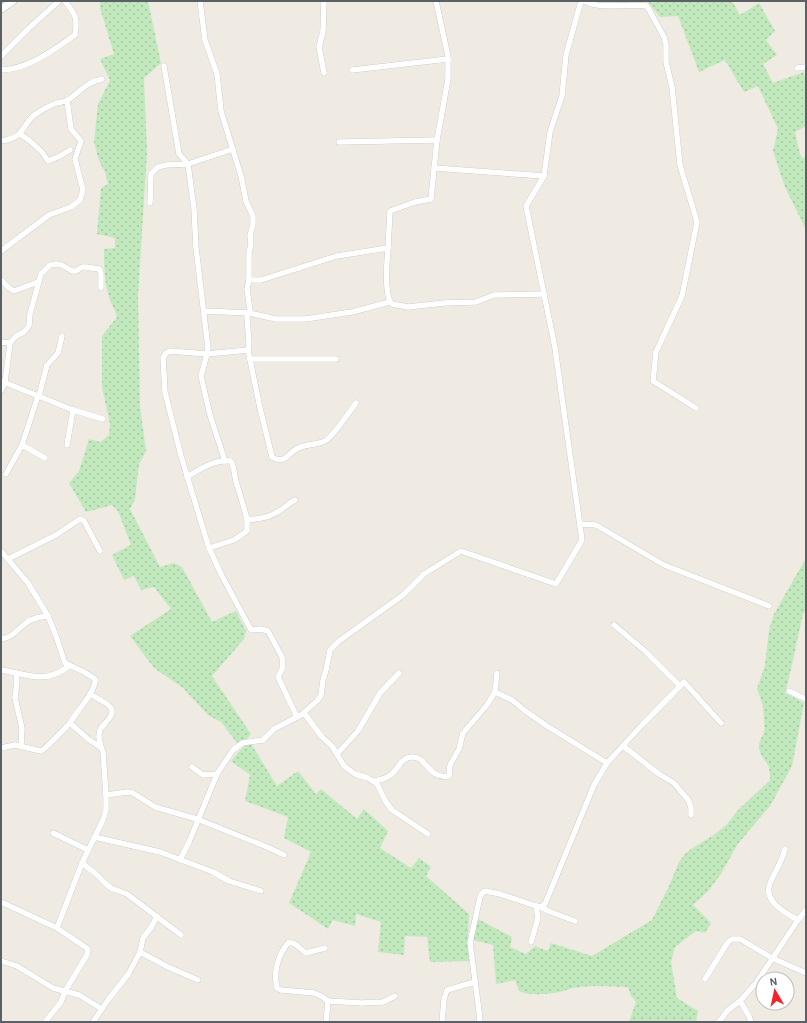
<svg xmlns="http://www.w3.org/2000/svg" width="807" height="1023" font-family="'Alegreya Sans',sans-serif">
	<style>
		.grass { fill: url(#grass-dots) }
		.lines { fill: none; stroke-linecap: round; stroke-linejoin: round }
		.street-casing { stroke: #b5babe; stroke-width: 6 }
		.secondary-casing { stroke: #b4b9be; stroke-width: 8 }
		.street { stroke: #fff; stroke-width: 5.5 }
		.secondary { stroke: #fff; stroke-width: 7 }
	</style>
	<defs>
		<pattern id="grass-dots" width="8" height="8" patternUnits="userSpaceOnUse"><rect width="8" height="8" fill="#c2e9bd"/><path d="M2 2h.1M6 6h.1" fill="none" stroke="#a1c09d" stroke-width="1.8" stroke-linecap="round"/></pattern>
	</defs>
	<rect width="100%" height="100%" fill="#efebe2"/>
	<g class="grass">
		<path d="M100,1H148L161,63L144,78L147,152L138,296L140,406L146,451L139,464L135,499L130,509L160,567L174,563L182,567L212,622L236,611L246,631L244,639L212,676L251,734L248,738L238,744L221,722L208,715L183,688L154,668L130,636L171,609L154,587L141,590L134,576L124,580L112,555L131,545L118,511L112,505L86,512L69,483L79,471L89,439L100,442L109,435L110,424L102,387V336L117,317C115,309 111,304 109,297C104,281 104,265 104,249L115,248V238L97,234L101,188L108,184L105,172L99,161L94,142L98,104L110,80L100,59L114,54L100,8Z"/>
		<path d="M620,1H732L740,15L759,3L775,31L766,40L777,55L763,64L773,83L804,72L806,82V126L795,132L800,154L803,158L806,157V230L784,185L773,151L778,129L758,86L744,92L725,60L699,72L678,16L660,17L648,2L620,3Z"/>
		<path d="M806,558V610L803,614L789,678L785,693L804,703L792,766L770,806L737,845L721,874L708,891L693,905L711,923L705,933L696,931L675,947L671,962L677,998L698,1011L696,1022H629L636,1002L631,996L628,987C613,987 597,985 581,987C573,987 567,990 560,992C549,994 528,996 519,991L515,980L496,984L493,945L473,940L476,918L512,937L510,947L526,954L535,946L548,951L551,943L592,956L652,920L669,886L679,862L684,855L691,849L714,835L727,824L738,810L770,780C771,760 762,763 759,748C758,742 763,737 764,731C765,728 764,725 764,722C764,707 762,702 757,689L765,665L769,630L774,614Z"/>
		<path d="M250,742L277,786L298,771L316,794L321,789L357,819L364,809L388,831L380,848L411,868L419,858L431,867L426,876L469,914L468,939L471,961L430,962L427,937L405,936L404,955L378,952L381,922L356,914L355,926L333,920L328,929L289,903L311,852L284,838L288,817L245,801L250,775L231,761L242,748Z"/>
	</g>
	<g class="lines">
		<g class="street-casing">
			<g id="street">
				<path d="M200,1L205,40L217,74L221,111L241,176L246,201L253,216V225L250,235L251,245L249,252V280L247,289L250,310L247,317L249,343L248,350L260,408L272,457C285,465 288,453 298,448C307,444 316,445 325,441C333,437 350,411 356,403"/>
				<path d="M584,1C598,10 630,3 647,6L664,37L666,45V62L672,87L680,165L697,222L682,296L656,352L653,381L696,408"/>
				<path d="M1,56L29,28L59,1"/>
				<path d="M164,66L179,154L188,164L194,209L196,248L208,348L207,354L201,376L210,415L225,461"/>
				<path d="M797,68L806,67"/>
				<path d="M1,70C29,69 53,50 75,35C78,18 75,14 65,1"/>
				<path d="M352,70L448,59"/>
				<path d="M324,73L319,47L323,31L324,1"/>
				<path d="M20,134L30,141L42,152L48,161L60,156L70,150"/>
				<path d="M1,141C24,138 20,128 34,115C40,111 49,106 56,103C60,102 65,102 68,100C81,91 85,83 102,79"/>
				<path d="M339,142L437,140"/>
				<path d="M434,168L544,176"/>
				<path d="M150,203L151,174L158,167L166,165L188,164L233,149"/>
				<path d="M388,248C387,259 384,297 392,304L408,307L444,303L476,302L494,295L544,294"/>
				<path d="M1,251L49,215L71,207L80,200L83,190L75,159L81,141L71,129L67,100"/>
				<path d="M1,280L9,288L14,291L38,282"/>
				<path d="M249,280H261L337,256L388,248L390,211L415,202L431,199L437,140L448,79V56L436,1"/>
				<path d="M204,311L249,313L276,319H305L352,312L390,302"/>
				<path d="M1,342L10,343"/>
				<path d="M248,350L207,354L170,351L166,353L163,358L165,392L181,456L209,548L222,576L250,628L252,630L261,629L268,631L282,657L283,667L278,677L297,717"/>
				<path d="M250,359H336"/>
				<path d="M1,381L73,410L67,445"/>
				<path d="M1,391L5,382L10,343L16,336L24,332L29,326L30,314L41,274L50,265L56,264L62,265L72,271H76L82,267H86L99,269L101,273V288"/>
				<path d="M39,396L47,365L58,353L62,336"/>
				<path d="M73,410L103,419"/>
				<path d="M22,445L45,458"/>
				<path d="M6,474L22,445L38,396"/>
				<path d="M187,477C200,469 215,459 231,461C235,469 234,477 237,485C241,497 244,508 247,519C256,520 271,517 279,511C286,507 287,504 295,500"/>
				<path d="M580,524L596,525L664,565L769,606"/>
				<path d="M209,548L234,540L247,531V519"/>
				<path d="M1,551L28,583L48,616"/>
				<path d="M8,559L56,535L80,519L84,521L100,551"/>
				<path d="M614,625L645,651L680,686"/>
				<path d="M1,639C14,637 16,630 26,623C32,618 40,617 48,616L56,636L65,663L84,672L95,679C97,690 76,712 70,723L88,739L100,747"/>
				<path d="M1,670C27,674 45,685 69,666"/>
				<path d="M16,673L17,681L15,698L22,728L21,746"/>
				<path d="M789,691L806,699"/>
				<path d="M495,692L512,700L524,710L547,726L607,763"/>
				<path d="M304,713L322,737L332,746L344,766L355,774L368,778L377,784L386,802L392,810L428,834"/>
				<path d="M623,746L659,774L674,783L689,801L691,808V815"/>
				<path d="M1,748L15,745L41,751C47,748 64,729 70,723"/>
				<path d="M337,754L358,731L380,693L399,673"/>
				<path d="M192,767L203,775L217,774"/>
				<path d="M374,781C379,780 385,779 389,776C399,770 399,758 412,757C427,756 428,780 449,776L450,765L459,749L463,733L487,705L495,692L497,673"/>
				<path d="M106,795L128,792L133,793L155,807L197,819L267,847L284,855"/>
				<path d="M53,833L88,850"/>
				<path d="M94,837L160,852L213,872L229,881L261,891"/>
				<path d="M785,849C782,861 776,870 771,881C761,900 784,912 798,920"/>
				<path d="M180,860L189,842L217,774L233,750L242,743L263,740L274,729L301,715L318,700L321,695L323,680L326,670L330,650L339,641L403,595L424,574L461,551L556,584L582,540L555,348L526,206L544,176L550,132L562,96L566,55L581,1"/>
				<path d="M82,863L96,874L106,884L111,888L127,894L181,935"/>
				<path d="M1,902L57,928L88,949L87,955L65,991L61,1002L45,1022"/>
				<path d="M541,907L548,911L575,921"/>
				<path d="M57,928L82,863L103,820L106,810V795L103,752C101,746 97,738 100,730C102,724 116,716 111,708C109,704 95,697 90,694"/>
				<path d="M531,942L538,918L536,906"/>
				<path d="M325,948L306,953C299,949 296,941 288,943C278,955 273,972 277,988L281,990L314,993L321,996L328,1001L362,1003L383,1002L395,996"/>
				<path d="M140,952L168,967L198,980"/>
				<path d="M1,961L17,966L53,988L79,995L102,1009"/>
				<path d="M705,979L728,942L732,939H740L772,958L806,973"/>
				<path d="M740,1001L749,1016L751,1022"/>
				<path d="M93,1022L108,1000L129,973L140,952L143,938L152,926L157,916"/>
				<path d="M326,1022L328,1001"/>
				<path d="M442,1022L444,999L447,990L475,982"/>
				<path d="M480,1022L479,1011L470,943L480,897L482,893L485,891L500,894L536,906L541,907L545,904L594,785L607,763L642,725L684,682L721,723"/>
				<path d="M719,1022L728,1010L740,1001L756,983L798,920L806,910"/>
			</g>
		</g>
		<g class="secondary-casing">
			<path id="secondary" d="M1,9L13,1"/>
		</g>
		<use href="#street" class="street"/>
		<use href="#secondary" class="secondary"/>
	</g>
	<rect width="807" height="1023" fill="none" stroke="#5b6065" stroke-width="4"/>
	<g transform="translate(775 991) rotate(351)"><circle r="19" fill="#ffffff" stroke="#bdbfc1"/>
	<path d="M0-3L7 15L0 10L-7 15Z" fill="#f72029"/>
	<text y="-6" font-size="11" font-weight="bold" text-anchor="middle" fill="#5b6065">N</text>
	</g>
</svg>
